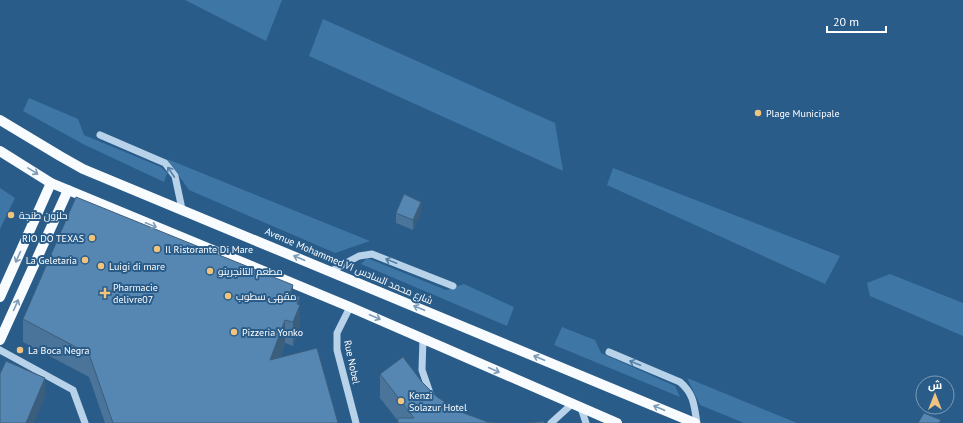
<svg xmlns="http://www.w3.org/2000/svg" width="963" height="423" font-family="'PT Sans',Cairo,sans-serif">
	<style>
		.green { fill: #3e76a6 }
		.lines { fill: none; stroke-linecap: round; stroke-linejoin: round }
		.minor { stroke: #b7d2e9; stroke-width: 7 }
		.major { stroke: #f9fcfe; stroke-width: 10 }
		.wall { fill: #4a7499 }
		.shaded-wall { fill: #3c5e7d }
		.building { fill: #5687b2; stroke: #3c5e7d }
		.oneway { stroke: #7c9cb8 }
		.oneway2 { stroke: #547fa6 }
		.poi-dot { fill: #f0c47e; stroke: #295c89; stroke-width: 1.5 }
		.labels { text-anchor: middle; dominant-baseline: central; stroke-width: 4; stroke-linejoin: round; paint-order: stroke }
		.poi-label { font-size: 10px; fill: #fff; stroke: #295c89; text-anchor: start }
		.street-label { font-size: 10px; fill: #fff; stroke: #295c89 }
	</style>
	<rect width="100%" height="100%" fill="#295c89"/>
	<g class="green">
		<path d="M185,0H282L266,41Z"/>
		<path d="M323,19L555,123L563,171L309,56Z"/>
		<path d="M29,98L78,119L84,135L161,167L167,173L164,182L83,144L23,111Z"/>
		<path d="M167,159L370,241L335,253L189,190Z"/>
		<path d="M613,168L840,256L825,284L607,185Z"/>
		<path d="M0,188L15,198L0,229Z"/>
		<path d="M367,258L446,290L464,284L514,307L507,326L361,264Z"/>
		<path d="M890,274L963,303V336L870,296L867,283Z"/>
		<path d="M562,327L595,340L601,353L675,386L680,397L554,345Z"/>
		<path d="M687,378L797,423H744L700,405Z"/>
	</g>
	<g class="lines">
		<g class="minor">
			<path d="M100,135L165,163L175,176L182,209"/>
			<path d="M331,271L359,256L372,254L453,286"/>
			<path d="M350,307L337,333V350L356,423"/>
			<path d="M423,338L422,370L431,396"/>
			<path d="M0,350L73,390L85,423"/>
			<path d="M609,352L680,382C694,394 694,405 697,423"/>
			<path d="M581,408L586,423"/>
			<path d="M551,423L572,404"/>
		</g>
		<g class="major">
			<path d="M0,120L60,156L83,169L695,423"/>
			<path d="M0,151L51,183L68,190L350,307L617,423"/>
			<path d="M0,297L51,183"/>
			<path d="M0,340L68,190"/>
		</g>
	</g>
	<g class="wall">
		<path d="M421,212L413,230L396,223V213Z"/>
		<path d="M293,294L300,320V329L293,346L285,343L280,357L338,423H105L89,377L23,342V319Z"/>
		<path d="M380,374L422,382L437,397L461,412L398,421L380,398Z"/>
	</g>
	<g class="shaded-wall">
		<path d="M421,202V212L413,230V220Z"/>
		<path d="M293,285V309L290,293Z"/>
		<path d="M300,297V329L293,346V322L297,304Z"/>
		<path d="M285,320V343L270,384V360Z"/>
		<path d="M45,378V397L34,423H26Z"/>
	</g>
	<g class="building">
		<path d="M404,194L421,202L413,220L396,213Z"/>
		<path d="M76,197L293,285L290,293L300,297L297,304L300,305L293,322L285,320L270,360L317,348L338,423H113L89,354L23,319Z"/>
		<path d="M403,357L422,382L437,397L461,412L488,422L498,423H398V418H414L380,374Z"/>
		<path d="M6,361L45,378L26,423H0V374Z"/>
		<path d="M924,413L941,420L939,423H918Z"/>
		<path d="M544,421V423H528Z"/>
	</g>
	<defs><path id="oneway-shaft" d="M-6 0H5M1.5-3L5.5 0L1.5 3" fill="none" stroke-width="1.6" stroke-linecap="round" stroke-linejoin="round"/></defs>
	<g class="oneway">
		<use href="#oneway-shaft" transform="translate(33 171) rotate(32)"/>
		<use href="#oneway-shaft" transform="translate(151 225) rotate(22)"/>
		<use href="#oneway-shaft" transform="translate(18 257) rotate(114)"/>
		<use href="#oneway-shaft" transform="translate(299 258) rotate(-157)"/>
		<use href="#oneway-shaft" transform="translate(16 305) rotate(-66)"/>
		<use href="#oneway-shaft" transform="translate(419 308) rotate(-157)"/>
		<use href="#oneway-shaft" transform="translate(375 317) rotate(23)"/>
		<use href="#oneway-shaft" transform="translate(539 358) rotate(-157)"/>
		<use href="#oneway-shaft" transform="translate(494 370) rotate(24)"/>
		<use href="#oneway-shaft" transform="translate(659 408) rotate(-157)"/>
	</g>
	<g class="oneway2">
		<use href="#oneway-shaft" transform="translate(171 172) rotate(-124)"/>
		<use href="#oneway-shaft" transform="translate(391 261) rotate(-158)"/>
		<use href="#oneway-shaft" transform="translate(635 363) rotate(-158)"/>
	</g>
	<g class="poi-dot">
		<circle cx="758" cy="113" r="4"/>
		<circle cx="11" cy="215" r="4"/>
		<circle cx="92" cy="238" r="4"/>
		<circle cx="157" cy="249" r="4"/>
		<circle cx="85" cy="260" r="4"/>
		<circle cx="101" cy="266" r="4"/>
		<circle cx="210" cy="271" r="4"/>
		<path d="M103 287h4v4h4v4h-4v4h-4v-4h-4v-4h4z"/>
		<circle cx="228" cy="296" r="4"/>
		<circle cx="234" cy="332" r="4"/>
		<circle cx="20" cy="350" r="4"/>
		<circle cx="401" cy="401" r="4"/>
	</g>
	<g class="labels">
		<g class="poi-label">
			<text x="766" y="113">Plage Municipale</text>
			<text x="19" y="215">حلزون طنجة</text>
			<text x="84" y="238" text-anchor="end">RIO DO TEXAS</text>
			<text x="165" y="249">Il Ristorante Di Mare</text>
			<text x="77" y="260" text-anchor="end">La Geletaria</text>
			<text x="109" y="266">Luigi di mare</text>
			<text x="218" y="271">مطعم التانجرينو</text>
			<text x="113" y="287">Pharmacie<tspan x="113" dy="12">delivre07</tspan></text>
			<text x="236" y="296">مقهى سطوب</text>
			<text x="242" y="332">Pizzeria Yonko</text>
			<text x="28" y="350">La Boca Negra</text>
			<text x="409" y="395">Kenzi<tspan x="409" dy="12">Solazur Hotel</tspan></text>
		</g>
		<g class="street-label">
			<text transform="translate(349 266) rotate(23)">Avenue Mohammed VI شارع محمد السادس</text>
			<text transform="translate(352 362) rotate(78)">Rue Nobel</text>
		</g>
	</g>
	<g transform="translate(935 395)"><circle r="19" fill="#295c89" stroke="#7f9db8"/>
	<path d="M0-3L7 15L0 10L-7 15Z" fill="#f0c47e"/>
	<text y="-6" font-size="11" font-weight="bold" text-anchor="middle" fill="#ffffff">ش</text>
	</g>
	<path d="M827 26v6h59v-6" fill="none" stroke="#ffffff" stroke-width="2"/>
	<text x="833" y="26" font-size="12" fill="#ffffff" stroke="#295c89" stroke-width="3" paint-order="stroke">20 m</text>
</svg>
